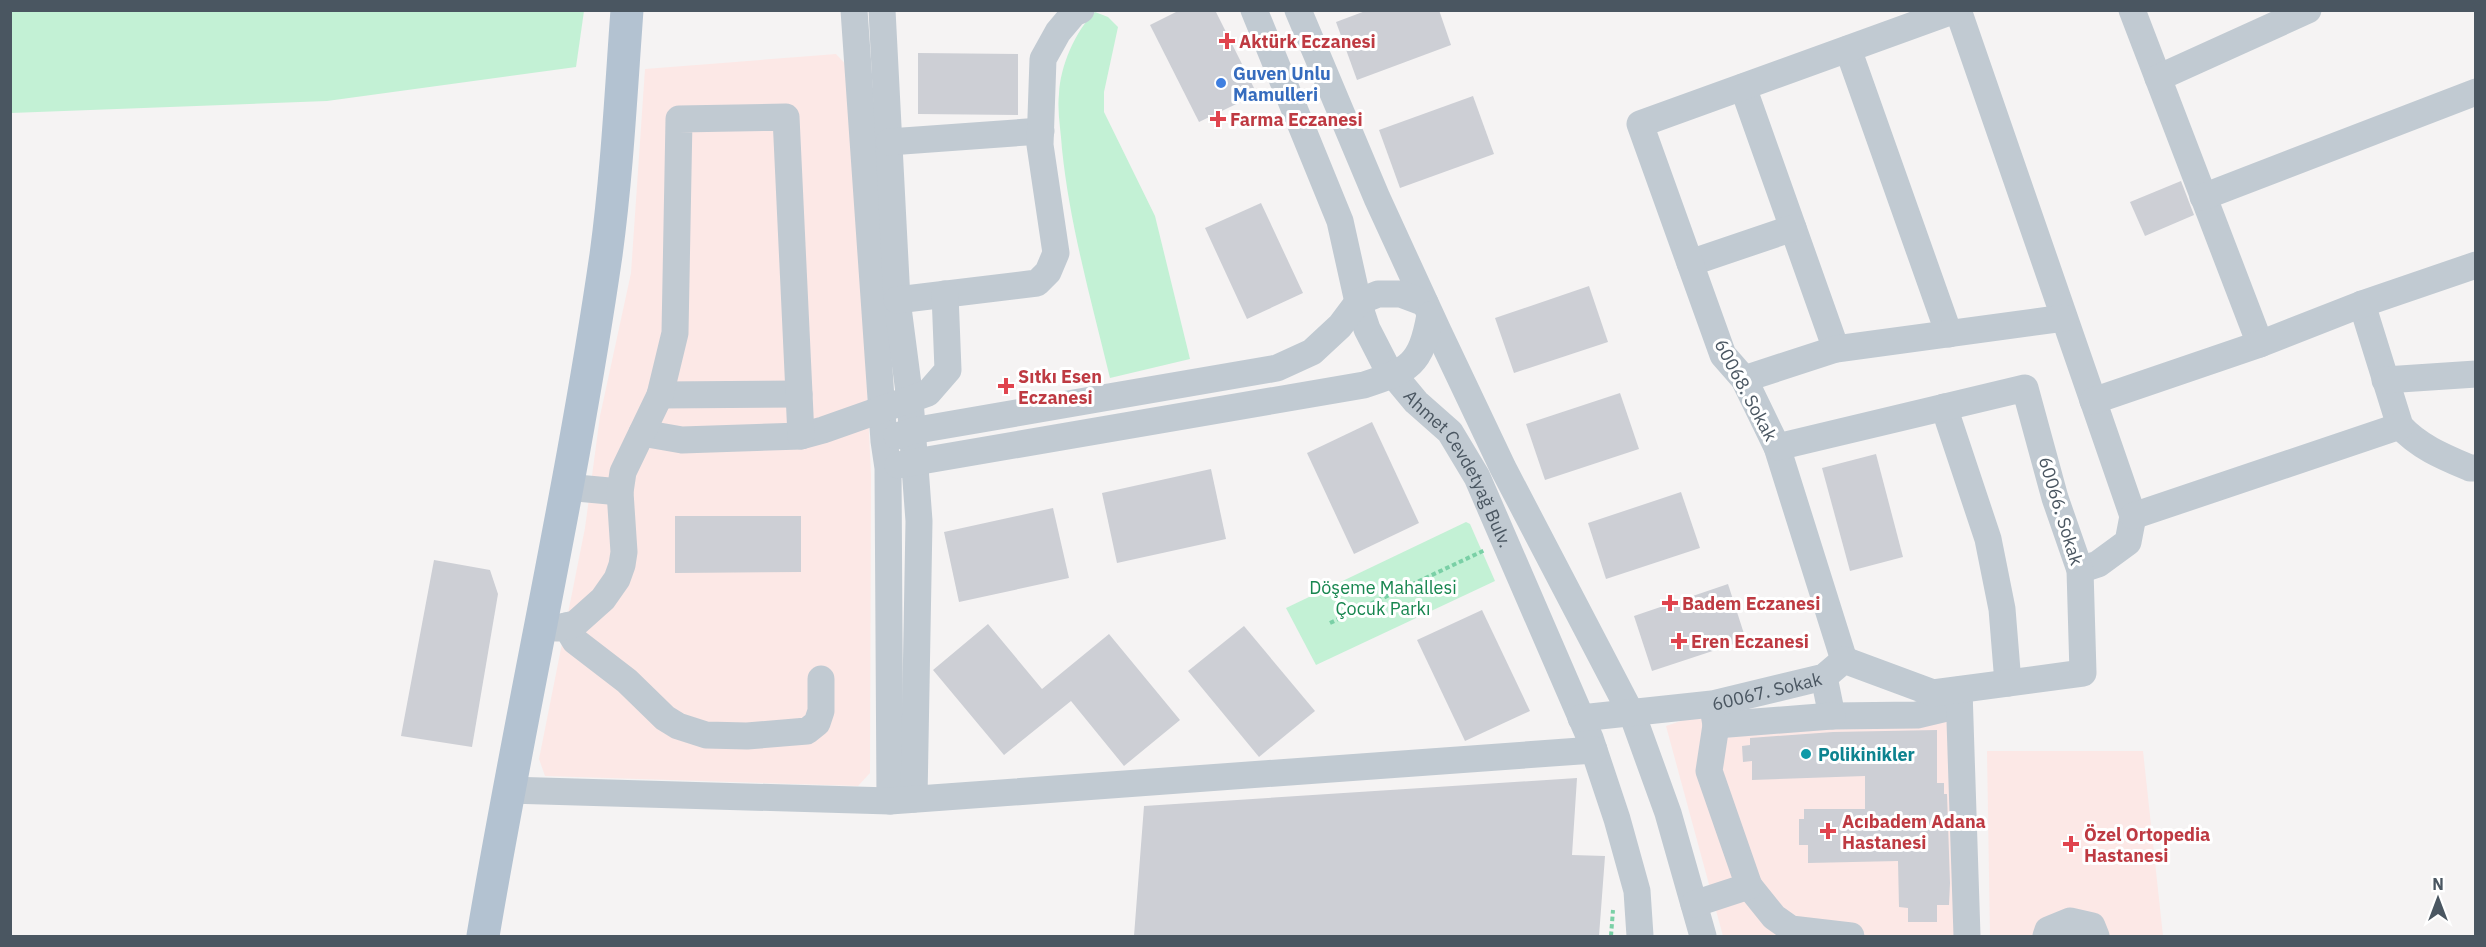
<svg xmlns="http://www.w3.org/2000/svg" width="2486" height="947" font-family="'IBM Plex Sans',sans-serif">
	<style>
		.medical { fill: #fce8e6 }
		.green { fill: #c3f1d5 }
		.building { fill: #cdcfd5 }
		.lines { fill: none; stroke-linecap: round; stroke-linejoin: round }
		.path { stroke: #7ad0a6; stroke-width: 4; stroke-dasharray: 4.5 3; stroke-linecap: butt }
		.minor { stroke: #c1cad2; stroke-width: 27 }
		.major { stroke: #b3c2d1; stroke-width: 33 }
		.health-dot { fill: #e0444e; stroke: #fff; stroke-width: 2 }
		.shop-dot { fill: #3f7fe0; stroke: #fff; stroke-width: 2 }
		.culture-dot { fill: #0f9aa8; stroke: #fff; stroke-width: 2 }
		.labels { text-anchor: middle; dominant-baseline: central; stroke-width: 6; stroke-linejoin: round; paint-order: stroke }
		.health-label { font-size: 18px; font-weight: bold; fill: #be3a42; stroke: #fff; text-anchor: start }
		.shop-label { font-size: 18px; font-weight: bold; fill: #366cbe; stroke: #fff; text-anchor: start }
		.street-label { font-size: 18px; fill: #4a5661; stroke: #fff }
		.park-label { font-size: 18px; fill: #17864f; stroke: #fff }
		.culture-label { font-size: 18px; font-weight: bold; fill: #0d838f; stroke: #fff; text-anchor: start }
	</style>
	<rect width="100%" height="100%" fill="#f5f3f3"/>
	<g class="medical">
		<path d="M836,54L852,71L871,475L870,773L858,786L545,776L539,759L585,528L600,416L631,273L645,69Z"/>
		<path d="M1864,703L1962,711V936H1723L1666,726L1687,719Z"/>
		<path d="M1987,751H2143L2163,936H1990Z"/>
	</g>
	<g class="green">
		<path d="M10,11L11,10L584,11L576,67L327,101L11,113Z"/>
		<path d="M1095,12L1108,17L1118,27L1104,92V112L1155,216L1190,359L1110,378C1092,303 1070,227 1062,149C1061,131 1057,112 1059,94C1060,67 1075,31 1095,12Z"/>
		<path d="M1466,522L1470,524L1495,581L1316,665L1286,608Z"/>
	</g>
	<g class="building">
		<path d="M1180,10H1215L1257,94L1199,122L1150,25Z"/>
		<path d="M1368,10H1439L1451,45L1357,80L1336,22Z"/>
		<path d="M918,53L1018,54V115L918,114Z"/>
		<path d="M1473,96L1494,154L1400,188L1379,130Z"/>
		<path d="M2181,181L2194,215L2145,236L2130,202Z"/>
		<path d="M1261,203L1303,293L1247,319L1205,228Z"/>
		<path d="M1589,286L1608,342L1514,373L1495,318Z"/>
		<path d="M1620,393L1639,449L1545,480L1526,424Z"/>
		<path d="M1372,422L1419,523L1354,554L1307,453Z"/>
		<path d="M1876,454L1903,557L1850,571L1822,468Z"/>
		<path d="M1211,469L1226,539L1117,563L1102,493Z"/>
		<path d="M1681,492L1700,548L1606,579L1588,523Z"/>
		<path d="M1053,508L1069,578L959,602L944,532Z"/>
		<path d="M675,516H801V572L675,573Z"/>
		<path d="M434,560L490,570L498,594L472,747L401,736Z"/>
		<path d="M1728,584L1746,640L1652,671L1634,616Z"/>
		<path d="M1482,610L1530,711L1465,741L1417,640Z"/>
		<path d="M988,624L1042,689L1109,634L1180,720L1124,766L1071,701L1004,755L933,670Z"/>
		<path d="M1244,626L1315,711L1259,757L1188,671Z"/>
		<path d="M1937,730V783H1944V794H1947L1950,883L1949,905H1937V922H1908V908L1899,907L1898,861L1808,863V845H1799V819H1804V809H1865V776L1752,780V761L1743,762L1742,746L1750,745V738L1833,732Z"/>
		<path d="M1577,778L1572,855L1605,856L1599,936H1134L1144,806Z"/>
	</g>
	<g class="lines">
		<g class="path">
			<path d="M1330,623L1485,550"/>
			<path d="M1611,936L1613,910"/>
		</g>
		<g class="minor">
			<path d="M854,10L884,441L888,468L890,801"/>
			<path d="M882,10L897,300L910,400L919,521L914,799"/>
			<path id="s1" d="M1254,10L1340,221L1358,302L1367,329L1386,366L1416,402L1450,432L1477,477L1590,738L1617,819L1637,891L1640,936"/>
			<path d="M1298,10L1377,198L1438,331L1503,468L1634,719L1668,813L1703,936"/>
			<path d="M1958,10L2133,516L2128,542L2098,564L2080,570"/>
			<path d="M2132,10L2260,344"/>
			<path d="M1848,49L1949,334"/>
			<path d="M2158,78L2308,10"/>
			<path d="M1743,87L1836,349"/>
			<path d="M889,142L1041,131"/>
			<path d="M2203,197L2476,92"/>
			<path d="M1690,263L1793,228"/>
			<path d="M897,300L1037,283L1048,272L1056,253L1040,145L1043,59L1058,32L1074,13L1081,10"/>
			<path d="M2362,304L2400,426C2419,447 2444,457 2470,468H2476"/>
			<path d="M1744,379L1836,349L2064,318"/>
			<path d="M2385,380L2476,374"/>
			<path d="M660,395L799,394"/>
			<path d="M2093,401L2260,344L2362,304L2476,265"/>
			<path d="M1944,407L1988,539L2002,609L2008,683"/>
			<path d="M642,433L682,440L801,436L823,430L928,393L948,370L945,294"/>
			<path d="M897,436L912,431L1277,368L1312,352L1340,326L1358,302L1378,294H1401L1425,303"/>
			<path d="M898,465L1364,385C1410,370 1421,365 1430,315"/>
			<path d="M566,487L620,492"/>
			<path d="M2133,516L2400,426"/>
			<path d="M566,626L575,641L627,681L665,718L678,726L706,735L747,736L807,731L817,723L821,711V679"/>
			<path d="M539,627L557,628L575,624L603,599L617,579L622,565L624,552L620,492L623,472L660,395L675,333L679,119L786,117L801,436"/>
			<path d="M1844,660L1777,447L1744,379L1723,355L1640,124L1955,10"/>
			<path d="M1824,677L1832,716L1917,715L1959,705"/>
			<path d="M1959,690L1967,936"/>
			<path d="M1713,708L1716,725L1832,716"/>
			<path id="s2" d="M1581,718L1712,704L1824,677L1844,660L1933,693L2083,673L2080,570L2055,498L2025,388L1777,447"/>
			<path d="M507,790L890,801L1594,750"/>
			<path d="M1749,886L1774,917L1791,929L1851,936"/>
			<path d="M1694,904L1749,886L1709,771L1716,725"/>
			<path d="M2046,936L2048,930L2070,921L2092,926L2096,936"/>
		</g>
		<path class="major" d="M483,936C521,709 573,483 606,255C617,174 621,92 627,10"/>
	</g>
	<g class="health-dot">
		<path d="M1224 32h6v6h6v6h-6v6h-6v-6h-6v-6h6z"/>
		<path d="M1215 110h6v6h6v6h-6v6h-6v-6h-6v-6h6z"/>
		<path d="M1003 377h6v6h6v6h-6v6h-6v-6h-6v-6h6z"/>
		<path d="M1667 594h6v6h6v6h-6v6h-6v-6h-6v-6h6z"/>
		<path d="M1676 632h6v6h6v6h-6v6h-6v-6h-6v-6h6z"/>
		<path d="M1825 822h6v6h6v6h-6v6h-6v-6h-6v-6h6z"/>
		<path d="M2068 835h6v6h6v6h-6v6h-6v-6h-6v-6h6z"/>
	</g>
	<circle class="shop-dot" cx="1221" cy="83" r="6"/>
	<circle class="culture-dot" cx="1806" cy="754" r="6"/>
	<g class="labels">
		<g class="health-label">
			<text x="1239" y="41">Aktürk Eczanesi</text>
			<text x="1230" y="119">Farma Eczanesi</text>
			<text x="1018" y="376">Sıtkı Esen<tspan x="1018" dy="21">Eczanesi</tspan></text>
			<text x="1682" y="603">Badem Eczanesi</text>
			<text x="1691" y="641">Eren Eczanesi</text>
			<text x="1842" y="821">Acıbadem Adana<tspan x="1842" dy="21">Hastanesi</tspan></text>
			<text x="2084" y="834">Özel Ortopedia<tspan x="2084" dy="21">Hastanesi</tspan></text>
		</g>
		<g class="shop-label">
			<text x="1233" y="73">Guven Unlu<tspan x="1233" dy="21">Mamulleri</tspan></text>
		</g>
		<g class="street-label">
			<text transform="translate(1746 390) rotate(62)">60068. Sokak</text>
			<text stroke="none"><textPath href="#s1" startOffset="508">Ahmet Cevdetyağ Bulv.</textPath></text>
			<text transform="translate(2061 511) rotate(73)">60066. Sokak</text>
			<text stroke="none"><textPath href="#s2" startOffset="188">60067. Sokak</textPath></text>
		</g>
		<g class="park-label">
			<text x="1383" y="587">Döşeme Mahallesi<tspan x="1383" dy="21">Çocuk Parkı</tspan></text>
		</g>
		<g class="culture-label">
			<text x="1818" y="754">Polikinikler</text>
		</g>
	</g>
	<rect width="2486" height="947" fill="none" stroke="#4a5661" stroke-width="24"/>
	<g transform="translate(2438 899)" stroke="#ffffff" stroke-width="4.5" paint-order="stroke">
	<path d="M0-4.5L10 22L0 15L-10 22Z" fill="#4a5661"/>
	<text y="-9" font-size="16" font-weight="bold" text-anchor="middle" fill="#4a5661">N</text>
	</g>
</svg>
